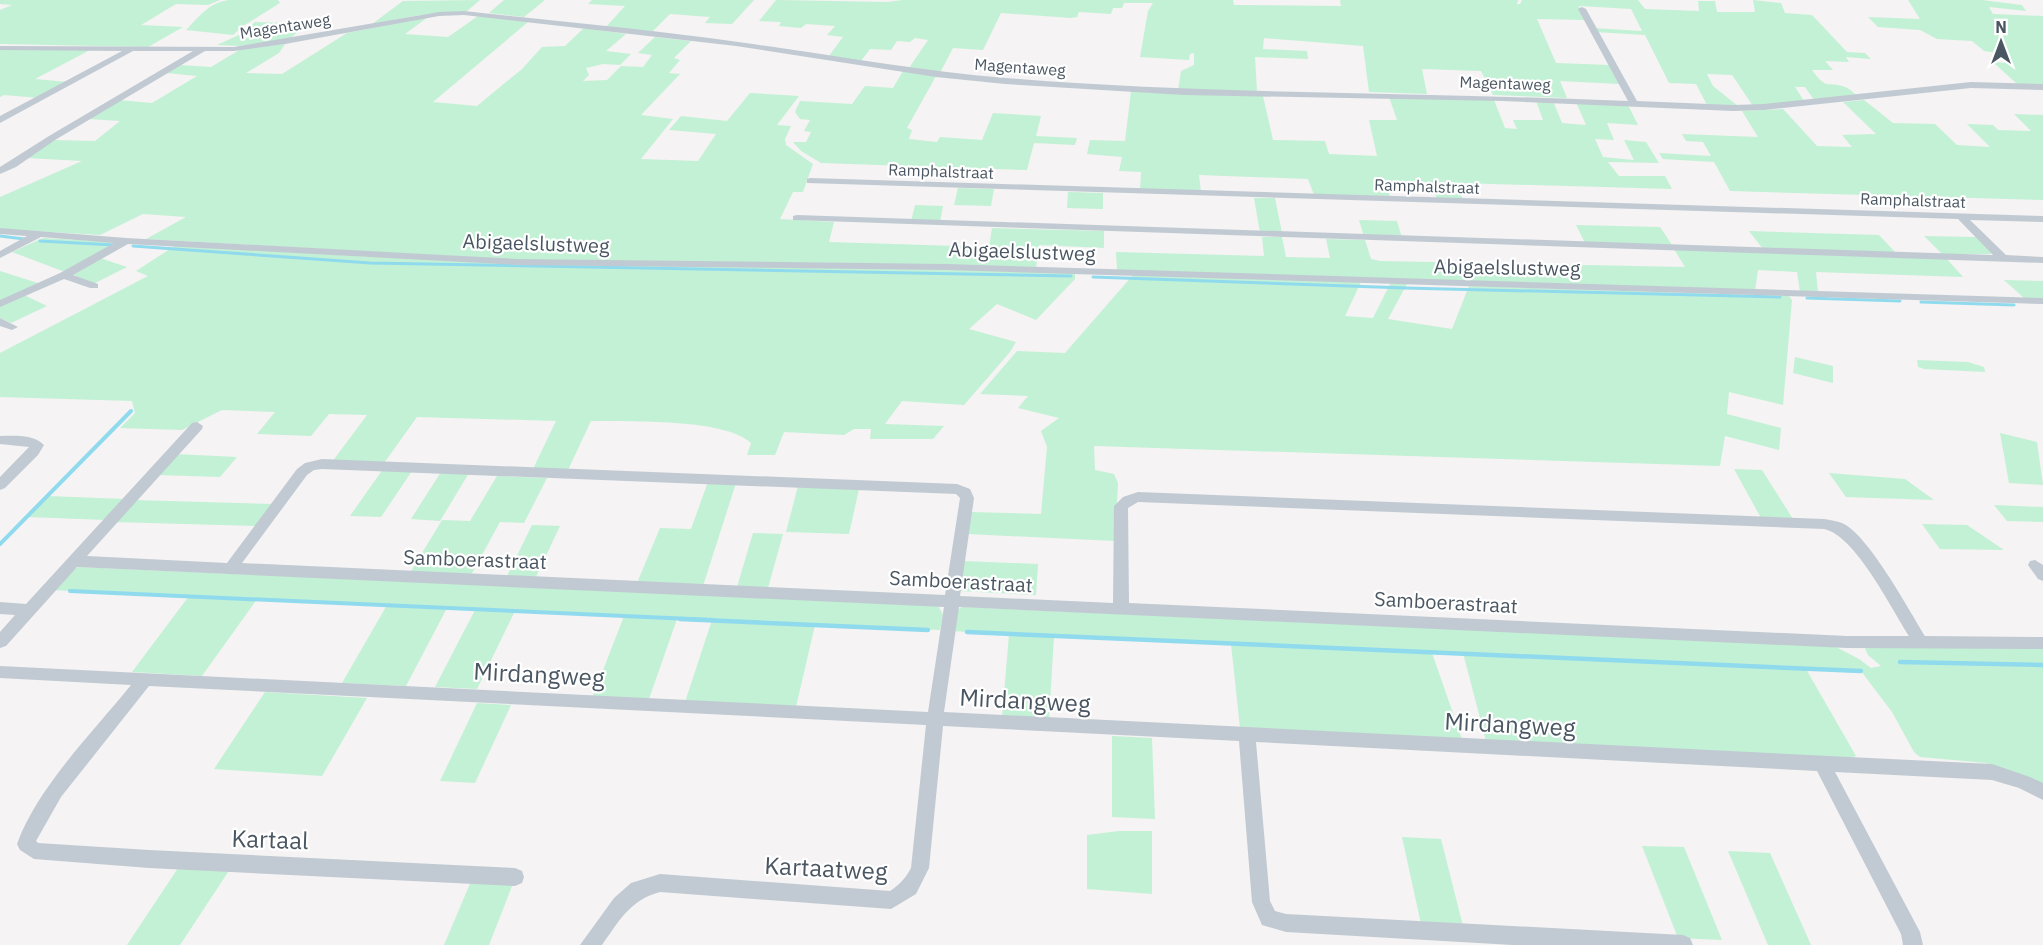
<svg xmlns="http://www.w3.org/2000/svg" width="2043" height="945" font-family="'IBM Plex Sans',sans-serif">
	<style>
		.green { fill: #c3f1d5 }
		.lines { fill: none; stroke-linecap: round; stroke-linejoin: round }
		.stream-far2 { stroke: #90daee; stroke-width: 3 }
		.stream-far1 { stroke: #90daee; stroke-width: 4 }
		.stream { stroke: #90daee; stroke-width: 4.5 }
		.minor { fill: #c1cad2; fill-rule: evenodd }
		.labels { text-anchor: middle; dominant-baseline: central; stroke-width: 4.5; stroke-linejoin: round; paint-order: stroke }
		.far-street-label { font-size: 16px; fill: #4a5661; stroke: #fff }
		.street-label { font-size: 20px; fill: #4a5661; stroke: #fff }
		.near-street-label { font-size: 24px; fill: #4a5661; stroke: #fff }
	</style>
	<rect width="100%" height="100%" fill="#f5f3f3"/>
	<g class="green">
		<path d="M0,0H220L208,5L176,4L141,25L183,27L148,47L0,44V10L12,5L0,4Z"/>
		<path d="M229,0H278L280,3L243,26L233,35L186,30C200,16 208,3 229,0Z"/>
		<path d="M480,0L467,11L420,15L372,24L403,1Z"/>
		<path d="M504,0H545L524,17L489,13Z"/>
		<path d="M592,0H754L732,24L705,23L710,17L670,14L652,32L606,27L625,6L588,4Z"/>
		<path d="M776,0L887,2L903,0H1233L1234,5L1341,6L1340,0H1518L1517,4H1520L1522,0H1638L1645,9L1699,11L1698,1H1715L1717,12H1755L1753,0L1781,3L1785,13L1812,15L1847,52L1865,53L1871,59L1846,57L1849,62L1825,61L1833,70H1812C1828,92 1827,80 1845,87C1849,88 1854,93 1857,96L1814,100L1805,87H1795L1804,101L1753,106L1732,75L1707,74L1713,86L1738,106L1707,105L1696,84L1669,83L1645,35L1595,32L1593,28L1642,31L1631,9L1579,6L1585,20L1537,19L1556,63L1609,65L1619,84L1560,81L1567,98L1493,95L1481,71L1422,69L1427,94L1369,92L1363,46L1264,38L1263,49L1307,51L1308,59L1255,57L1257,92L1178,90L1181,71L1194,65V53L1190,54L1189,60L1140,57L1148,11L1153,3H1124L1122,8H1113L1111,14L1079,12L1077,17L1071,18L1001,13L983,50L953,48L940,73L909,68L928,40L915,38L910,42L897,41L891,50L870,49L861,61L829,56L843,37L827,35L835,26L806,24L801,28L779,26L781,22L759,21Z"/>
		<path d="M1908,0H1982L2022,5L2026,11L1989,7L1993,14L2043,16V85L2017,84L1993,62L2007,63L1998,53L1984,51L1972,41L1937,39L1920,30L1878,27L1868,17L1920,19Z"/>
		<path d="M478,16L528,22L433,102L477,106L522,69L542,47L565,46L584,28L626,34L606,51L631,54L620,65L603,64L586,68L589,75L583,81L607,80L621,66L643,67L652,55L638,53L655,37L691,41L674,58L680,60L669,73L680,74L641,115L673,119L641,159L698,161L716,134L669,130L681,116L727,121L750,93L799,96L777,125L791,126L785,139L786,145L813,164L803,192H793L780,219L834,222L829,242L989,247L992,228L1104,231V248L1039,245L1036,268L518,260L146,239L186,217L143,214L100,235L0,229V197L82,161L27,158L52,140L95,141L120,121L88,119L119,100L152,103L197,76L166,73L180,65L211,67L241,49L285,44L279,53L246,73L282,74L347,33L428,17L405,34L448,37Z"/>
		<path d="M255,22L308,24L289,39L241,46L217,45L241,34Z"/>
		<path d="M0,50H90L35,79L68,82L39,98L4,95L0,97Z"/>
		<path d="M903,71L936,76L907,128L912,130L909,139L937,142L940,137L982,140L993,113L1041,116L1036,136L1077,138L1075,145L1034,143L1027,170L821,163L801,151L793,142H806L811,132L804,131L810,120L800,119L795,112L800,101L852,104L865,86L893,88Z"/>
		<path d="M1131,91L1263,96L1273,140L1325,141L1329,154L1377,156L1369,120H1397L1389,97L1494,100L1505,128L1517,129L1513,120H1543L1536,101H1553L1562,123L1586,125L1576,102L1627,103L1638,125L1607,123L1614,140L1595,139L1603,157L1634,160L1624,140L1646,142L1659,163L1608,162L1619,176H1665L1672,189L1457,183L1463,200L1437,199L1431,182L1386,181L1390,197L1314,195L1308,179L1199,175L1201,192L1140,190L1141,172L1119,171L1122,157L1087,154L1090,140L1125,141Z"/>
		<path d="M1864,100L1893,123L1935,124L1957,145L1990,147L1967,124L1993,125L1998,130L2031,131L2014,114L2043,115V200L1730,191L1714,162L1663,159L1659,153L1711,156L1703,142L1686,141L1682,134L1758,137L1742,111L1783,109L1817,146L1852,147L1842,135L1876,134L1843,102Z"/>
		<path d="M958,188L994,189L991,206L954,205Z"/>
		<path d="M1068,192L1103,193V209L1067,208Z"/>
		<path d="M1254,198H1275L1282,233H1260Z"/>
		<path d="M915,205L943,206L940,222L911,221Z"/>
		<path d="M1359,220L1397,221L1402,238L1364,237Z"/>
		<path d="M1576,225L1660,227L1672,245L1585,243Z"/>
		<path d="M1749,231L1879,235L1896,253L1763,249Z"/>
		<path d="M1924,236L1976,237L1991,251V254H1942Z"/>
		<path d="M1262,237H1282L1286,257L1330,258L1326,239L1365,240L1371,259L1380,261L1685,267L1674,249L1946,258L1963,277L1816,272L1818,292H1800L1797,272L1758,270L1755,291L1117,270L1116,252L1264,256Z"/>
		<path d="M43,238L119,242L65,272L12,252Z"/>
		<path d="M176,245L372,257L810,265L1075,273V279L1036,320L997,304L969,329L1016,342L1010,352L964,405L902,401L885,424L944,426L933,439H870L871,429H854L844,435L784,432L775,455H747L751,443C725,418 628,422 591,421L568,470L533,469L556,421L417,417L384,463L332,462L367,415L329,414L311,436L257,434L275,412L222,410L182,430L120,428L135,413L132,401L0,397V353L148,276L136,271Z"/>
		<path d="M100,258L127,267L93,284L70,273Z"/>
		<path d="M0,271L41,284L0,303Z"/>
		<path d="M1133,275L1361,282L1345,316L1373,318L1390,284H1407L1388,319L1452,329L1469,286L1789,296L1792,300L1783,405L1729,392L1727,414L1781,428L1779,450L1725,436L1720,466L1094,446L1095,470L1114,474L1118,483L1115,541L968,534L971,512L1041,514L1047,447L1041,431L1059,418L1018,408L1028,396L980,394L1017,351L1065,353Z"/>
		<path d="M2004,280L2043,281V299L2024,298Z"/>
		<path d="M24,295L47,306L11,323L0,318V306Z"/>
		<path d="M1795,357L1833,366V383L1793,373Z"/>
		<path d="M1917,360L1968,362L1984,367L1985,372L1924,369L1918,367Z"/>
		<path d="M2000,433L2037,442L2043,485L2009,483Z"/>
		<path d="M175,454L237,457L220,477L156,475Z"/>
		<path d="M383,469L412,471L381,517L350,516Z"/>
		<path d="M1734,469L1762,470L1793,519L1761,518Z"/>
		<path d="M441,472L469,473L440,521L411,519Z"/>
		<path d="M1829,473L1905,479L1934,500L1846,497Z"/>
		<path d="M497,476L547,478L524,523L500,522L471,575L410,573L442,520L470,521Z"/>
		<path d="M708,482L736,483L703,586L637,583L660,528L691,529Z"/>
		<path d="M798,486L859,489L849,534L786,532Z"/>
		<path d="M47,496L126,499L106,520L27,517Z"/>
		<path d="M133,500L273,504L257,526L113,522Z"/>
		<path d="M1994,505L2043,507V522L2007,521Z"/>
		<path d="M1922,524L1967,525L2004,550L1940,549Z"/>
		<path d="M532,525L560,526L535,579L506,578Z"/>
		<path d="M753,533L783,534L768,588L737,587Z"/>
		<path d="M963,561L1038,564L1036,595L959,591Z"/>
		<path d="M79,567L931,605L939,607L943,615L940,630L815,625L796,707L685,702L712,620L677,619L649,699L593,696L624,616L515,611L477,689L435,687L475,610L447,608L406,686L342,683L387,605L257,599L202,676L132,672L189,596L50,590L70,571Z"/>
		<path d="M962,607L1834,646L1859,659L1871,668L1881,666L1868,655L1865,649L1870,645L2043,647V786L1986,763L1920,757L1914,752L1892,712L1861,671L1806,669L1856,756L1842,760L1486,741L1463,653H1432L1462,739L1240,728L1231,644L1054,636L1049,720L1002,718L1009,634L951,631L957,610Z"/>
		<path d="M265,692L367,698L322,776L214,769Z"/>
		<path d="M477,703L511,705L475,783L440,781Z"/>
		<path d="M1112,736L1152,738L1155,819L1112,817Z"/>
		<path d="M1119,831H1152V894L1087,889V835Z"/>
		<path d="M1402,837L1441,839L1463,926L1421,924Z"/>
		<path d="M1642,846L1684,847L1722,940L1678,938Z"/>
		<path d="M1728,851L1770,853L1811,945H1768Z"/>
		<path d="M182,862L232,866L180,945H127Z"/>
		<path d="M472,879L514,881L489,945H444Z"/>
	</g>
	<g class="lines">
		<g class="stream-far2">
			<path d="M0,236L24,239"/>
			<path d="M40,241L114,245"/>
			<path d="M133,246L370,263L1071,276"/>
			<path d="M1093,277L1405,288L1780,297"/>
			<path d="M1807,298L1900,301"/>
			<path d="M1921,302L2014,305"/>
		</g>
		<g class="stream-far1">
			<path d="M0,544L131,411"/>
			<path d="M70,591L713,620"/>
		</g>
		<g class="stream">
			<path d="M680,619L928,630"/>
			<path d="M967,632L1861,671"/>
			<path d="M1900,662L2043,665"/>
		</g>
		<g class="minor">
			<path d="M1582,7L1586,9L1637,101L1733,105L1764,104L1971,82L2043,84V90L1971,88L1764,110L1733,111L1503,101L1184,95L1005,84L936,77L736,46L464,15L439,16L285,44L234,51H205L55,140L16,167L0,174V167L49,136L193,51H133L0,123V116L122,51L0,50V46L234,47L439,12L464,11C555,21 647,29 738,42C827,54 916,71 1006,78C1213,95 1421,92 1628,101L1578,9Z"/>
			<path d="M810,178L2043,216V222L1970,220L2006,255L2043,257V263L793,220V216L797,215L1993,255L1958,219L807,183V179Z"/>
			<path d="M0,228L126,238L517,259L947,264L2043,298V304L947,270L517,265L128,244L73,275L98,284V288H90L64,279L0,307V300L60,273L114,243L41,237L0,258V251L27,236L0,234Z"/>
			<path d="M0,318L18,327L12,330L0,326Z"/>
			<path d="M197,422L203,426L202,429L87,556L227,563L297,469L305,463L322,459L957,484L970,489L974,498L960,596L1113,603L1114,506L1123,497L1138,492L1824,519C1830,520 1837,521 1842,523C1868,534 1909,610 1925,636L2043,637V649L1847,648L959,607L944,712L1992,764L2030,777L2043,783V800L2019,788L1992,780L1835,772L1920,932L1923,945H1903L1901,934L1817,771L1256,742L1270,901L1275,911L1286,914L1683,935L1690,938L1693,945H1513L1286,932L1262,925L1252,902L1239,741L943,726L929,868L916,894L891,909L660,892C630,900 619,921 602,945H580L614,898L631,883L660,874L890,891C899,885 906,878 911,868L926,725L149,686L61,797L36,841L38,843L149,850L515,868L522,871L524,877L522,883L515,886L149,868L34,859L20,850L17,844C37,788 93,732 131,685L0,678V666L928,712L944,607L77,567L6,646L0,648V632L15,615L0,614V602L26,604L192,423ZM322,469L956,494L960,498L945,595L242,563L307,475L314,470ZM1138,502L1824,529C1855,535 1891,608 1909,636H1847L1129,603L1128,508Z"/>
			<path d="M0,436C14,436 33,434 44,445L38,455L5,488L0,490V477L29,447L0,444Z"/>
			<path d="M2035,560L2043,565V581L2038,579L2028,565L2030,561Z"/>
		</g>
	</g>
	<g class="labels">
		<g class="far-street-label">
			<text transform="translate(285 26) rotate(-9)">Magentaweg</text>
			<text transform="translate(1020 67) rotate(4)">Magentaweg</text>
			<text transform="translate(1505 83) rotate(2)">Magentaweg</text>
			<text transform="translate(941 171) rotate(2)">Ramphalstraat</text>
			<text transform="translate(1427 186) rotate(2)">Ramphalstraat</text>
			<text transform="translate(1913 200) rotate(2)">Ramphalstraat</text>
		</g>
		<g class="street-label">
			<text transform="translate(536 243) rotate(2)">Abigaelslustweg</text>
			<text transform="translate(1022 251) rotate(2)">Abigaelslustweg</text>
			<text transform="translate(1507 267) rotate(1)">Abigaelslustweg</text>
			<text transform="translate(475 559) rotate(2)">Samboerastraat</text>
			<text transform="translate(961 581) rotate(3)">Samboerastraat</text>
			<text transform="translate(1446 602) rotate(3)">Samboerastraat</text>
		</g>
		<g class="near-street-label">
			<text transform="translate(539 674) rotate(3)">Mirdangweg</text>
			<text transform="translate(1025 700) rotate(3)">Mirdangweg</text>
			<text transform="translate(1510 724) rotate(3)">Mirdangweg</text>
			<text transform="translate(270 839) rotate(2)">Kartaal</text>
			<text transform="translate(826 868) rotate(3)">Kartaatweg</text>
		</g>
	</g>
	<g transform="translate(2001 42)" stroke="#ffffff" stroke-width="4.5" paint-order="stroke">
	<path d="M0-4.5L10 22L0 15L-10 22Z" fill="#4a5661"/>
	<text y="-9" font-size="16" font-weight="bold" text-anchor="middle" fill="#4a5661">N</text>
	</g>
</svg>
